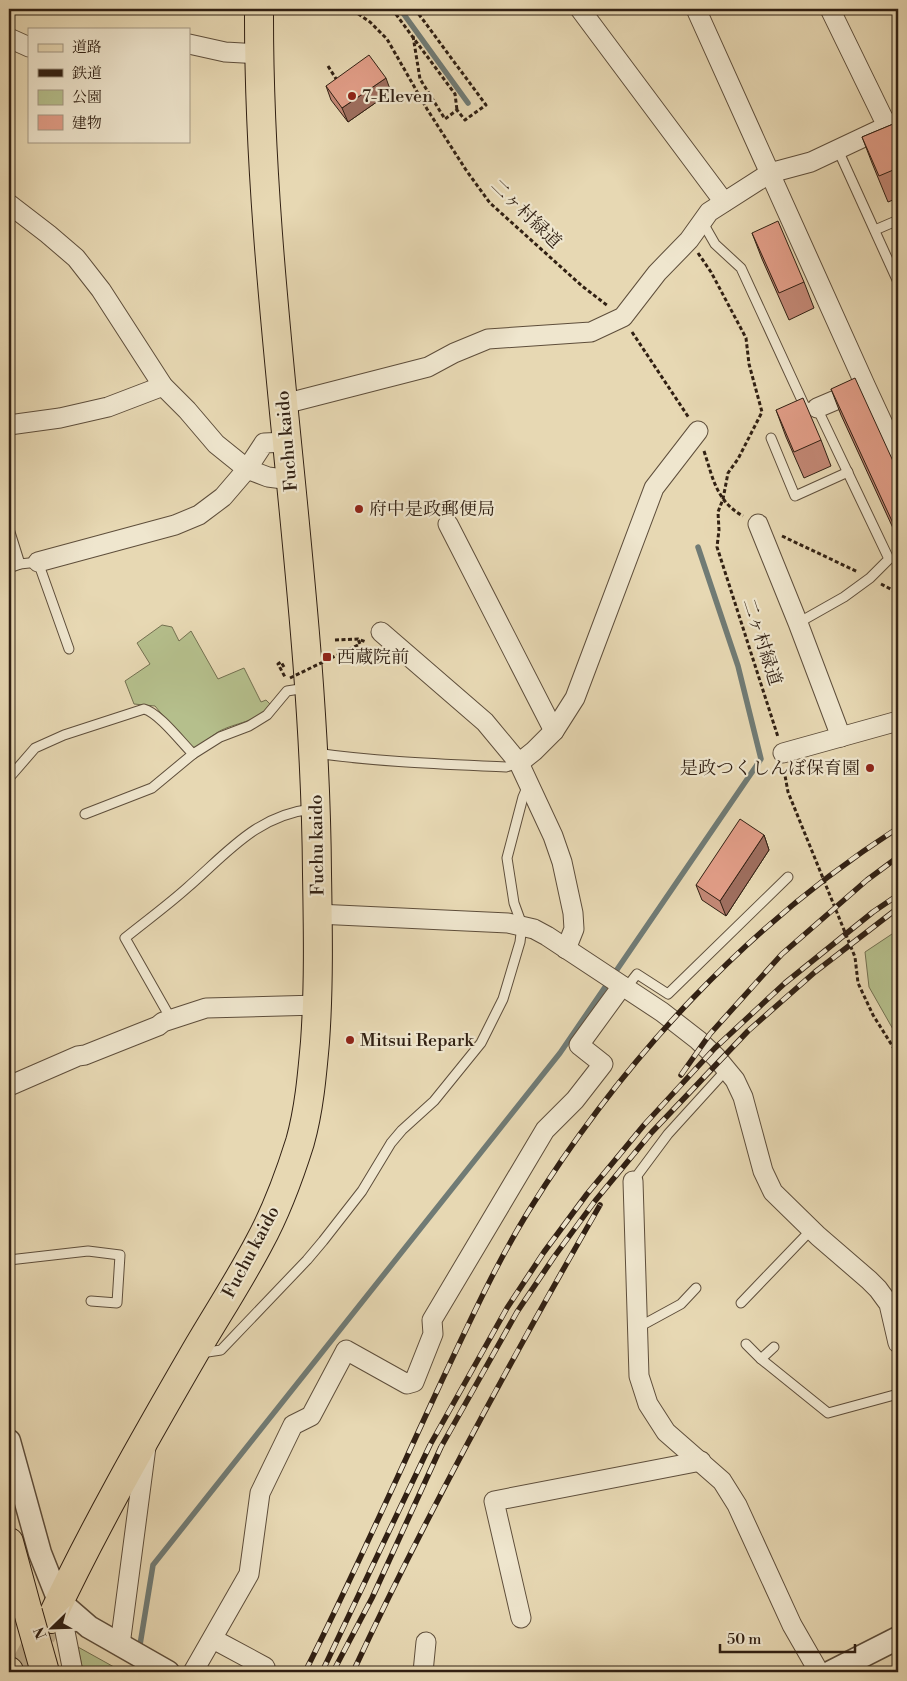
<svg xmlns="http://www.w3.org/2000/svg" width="907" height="1681" font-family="'Libre Bodoni','Noto Serif JP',serif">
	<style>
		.green { fill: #b5bf8c; stroke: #737050 }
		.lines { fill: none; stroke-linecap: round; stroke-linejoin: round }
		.stream { stroke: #707b75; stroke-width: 5.5 }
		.primary-tunnel { stroke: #c3b393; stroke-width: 28; stroke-dasharray: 28 14; stroke-linecap: butt }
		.service-casing { stroke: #5e4e3b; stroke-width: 11 }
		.minor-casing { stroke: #5e4e3b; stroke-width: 21 }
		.tertiary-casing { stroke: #5e4e3b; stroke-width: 25 }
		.primary-casing { stroke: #312013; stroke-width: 30 }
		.motorway-casing { stroke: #312013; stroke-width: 30 }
		.path { stroke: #312013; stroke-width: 3; stroke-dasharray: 4 2.5; stroke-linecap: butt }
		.service { stroke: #efe6ce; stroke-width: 9 }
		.minor { stroke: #efe6ce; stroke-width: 19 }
		.tertiary { stroke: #efe6ce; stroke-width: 22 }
		.primary { stroke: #e7d8b3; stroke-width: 28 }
		.motorway { stroke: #e7d8b3; stroke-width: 28 }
		.rail-casing { stroke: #312013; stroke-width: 5.5 }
		.rail { stroke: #efe6ce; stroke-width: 4; stroke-dasharray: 11; stroke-linecap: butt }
		.motorway-bridge-casing { stroke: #312013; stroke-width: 30; stroke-linecap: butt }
		.path-bridge { stroke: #312013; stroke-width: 3; stroke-dasharray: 4 2.5; stroke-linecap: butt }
		.motorway-bridge { stroke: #e7d8b3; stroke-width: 28 }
		.wall { fill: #c28774; stroke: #312013 }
		.shaded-wall { fill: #9e6e5e; stroke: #312013 }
		.building { fill: #e19d87; stroke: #312013 }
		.poi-dot { fill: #8f2418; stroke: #efe6ce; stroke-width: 2 }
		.labels { text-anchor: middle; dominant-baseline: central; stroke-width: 4.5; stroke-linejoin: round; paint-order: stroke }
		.poi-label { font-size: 18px; fill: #312013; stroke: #efe6ce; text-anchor: start }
		.street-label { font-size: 18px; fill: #312013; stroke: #efe6ce }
	</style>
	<rect width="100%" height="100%" fill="#e7d8b3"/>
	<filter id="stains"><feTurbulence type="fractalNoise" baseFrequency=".004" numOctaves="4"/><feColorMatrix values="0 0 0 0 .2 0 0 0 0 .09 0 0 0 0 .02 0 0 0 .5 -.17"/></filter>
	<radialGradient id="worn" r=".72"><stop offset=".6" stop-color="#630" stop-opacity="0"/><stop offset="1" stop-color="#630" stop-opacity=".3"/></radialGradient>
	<g class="green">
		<path d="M162,625L172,627L179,641L191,631L218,679L244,668L261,702L266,700L270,704C258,723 235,722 218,732C210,737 203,743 195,748L184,741L155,706L134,704L125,681L150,664L137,643Z"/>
		<path d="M898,930V1038L869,987L865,952Z"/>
		<path d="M78,1647L123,1672H83Z"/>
	</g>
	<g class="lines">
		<g class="stream">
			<path d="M400,9L468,103"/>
			<path d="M139,1651L153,1565L560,1053L761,759L738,666L698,547"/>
			<path d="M135,1672L137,1660"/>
		</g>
		<path class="primary-tunnel" d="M21,1672L45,1629"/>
		<g class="service-casing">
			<g id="service">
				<path d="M838,150L898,282"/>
				<path d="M703,223L715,244L741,268L805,407L817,408L889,559L870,578L844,597L798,623"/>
				<path d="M875,230L896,221H898"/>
				<path d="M771,438L795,496L848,472"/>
				<path d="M9,529L20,564"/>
				<path d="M9,568L20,564L38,562L69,649"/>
				<path d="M315,753C379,762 442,764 506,767L519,763"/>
				<path d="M9,778L35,748L64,735L144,709C159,713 181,742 193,754"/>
				<path d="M85,814L152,788L193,754L220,737L249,726L267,715L287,691L306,688"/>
				<path d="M626,988L637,974L668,994L788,877"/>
				<path d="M171,1019L125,938C146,921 168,905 188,887C227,853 257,815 312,809"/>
				<path d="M633,1181L668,1134L727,1069"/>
				<path d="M9,1260L88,1251L120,1255L117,1303L91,1301"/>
				<path d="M741,1303L812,1229"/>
				<path d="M637,1328L681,1304L696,1288"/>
				<path d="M746,1344L761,1359L828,1413L898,1394"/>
				<path d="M201,1353L221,1350L307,1260L323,1241L362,1191L391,1143L402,1130L434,1101L481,1043L503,999L520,942L522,925L514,903L507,858L523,797L528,785"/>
				<path d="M761,1359L774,1347"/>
			</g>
		</g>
		<g class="minor-casing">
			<g id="minor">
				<path d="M580,9L724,202"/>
				<path d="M696,9L866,387L898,456"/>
				<path d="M830,9L887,126"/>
				<path d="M9,38L29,47"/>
				<path d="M189,44L225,52L260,54"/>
				<path d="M9,204L48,234L76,258L101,290L163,386L187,410L216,444L247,469L268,477L291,480"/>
				<path d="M284,404L428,367L454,353L488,339L591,332L623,317L657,273L689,240L709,212L770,173L811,162L898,121"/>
				<path d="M817,408L857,391"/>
				<path d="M9,425L60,418L108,407L163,386"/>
				<path d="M448,524L554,731"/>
				<path d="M758,524L798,623L841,737"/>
				<path d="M38,562L175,525L199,515L223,497L247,469L264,443L287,442"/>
				<path d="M381,632L485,722L519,763L553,836L562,862L573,913L574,929L566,949"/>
				<path d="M783,753L898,721"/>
				<path d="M519,763L534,751L554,731L575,698L654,488L698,431"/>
				<path d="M317,914L508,923L534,929L547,936L662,1012L698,1040L716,1057L735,1080L743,1097L763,1171L773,1192L818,1236L869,1280L878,1289L889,1304L898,1343"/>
				<path d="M9,1086L78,1056L85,1055L158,1026L163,1022L206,1008L318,1005"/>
				<path d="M633,1181L639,1376L648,1404L666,1432L722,1481L737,1505L792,1625L819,1672"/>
				<path d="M59,1601L73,1672"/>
				<path d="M521,1618L494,1501L701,1461"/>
				<path d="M213,1639L265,1667"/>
				<path d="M120,1645L146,1447"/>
				<path d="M193,1672L249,1574L260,1493L293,1425L311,1416L346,1350L407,1384L414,1382L433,1334L432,1320L545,1130L575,1100L603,1064L579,1045L622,986"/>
				<path d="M423,1672L426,1642"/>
			</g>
		</g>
		<g class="tertiary-casing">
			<g id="tertiary">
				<path d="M9,1441L40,1553L59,1601L89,1627L168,1672"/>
				<path d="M831,1672L898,1638"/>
			</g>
		</g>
		<g class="primary-casing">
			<path id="primary" d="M51,1619C94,1528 144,1440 195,1352C216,1316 239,1281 259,1243C276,1212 289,1177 300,1142C309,1110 312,1076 315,1042C319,986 318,930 317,874C315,585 258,298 259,9"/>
		</g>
		<g class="motorway-casing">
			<g id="motorway">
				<path d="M9,1542L28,1612"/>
				<path d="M9,1671V1672"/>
			</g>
		</g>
		<g class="path">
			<path d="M346,9L357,13L370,22L387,39L427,109L466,170L490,203L582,286L608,306"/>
			<path d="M392,9L455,94L457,110"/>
			<path d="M413,36L420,79L445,119L457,110L465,120L486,105L415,9"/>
			<path d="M328,66L338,82"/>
			<path d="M698,253L711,272L746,338L749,364L762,412L738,459L728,473L723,499L718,512L719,530L717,547L778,737"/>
			<path d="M632,332L689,418"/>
			<path d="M704,451C713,478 716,501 743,516"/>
			<path d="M782,536L858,572"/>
			<path d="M881,584L898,593"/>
			<path d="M335,640L358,639L366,642"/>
			<path d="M284,667L281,662L278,664L285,677"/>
			<path d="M784,770L788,792L855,957L858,983L873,1015L898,1055"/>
		</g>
		<use href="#service" class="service"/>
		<use href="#minor" class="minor"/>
		<use href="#tertiary" class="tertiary"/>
		<use href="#primary" class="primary"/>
		<use href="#motorway" class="motorway"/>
		<g class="rail-casing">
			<g id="rail">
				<path d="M681,1075L710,1034L782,954L867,880L898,857"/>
				<path d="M305,1672C354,1575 398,1475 444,1376C470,1321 496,1264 528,1212C623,1059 747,925 898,828"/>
				<path d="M322,1672L430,1445L507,1308L544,1252L587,1194L644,1125L715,1048L785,983L873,912L898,895"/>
				<path d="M333,1672L372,1598L441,1447L517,1312L554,1257L595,1201L652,1132L748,1031L815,972L898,908"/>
				<path d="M353,1672C427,1513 512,1358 600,1205"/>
			</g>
		</g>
		<use href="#rail" class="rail"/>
		<g class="motorway-bridge-casing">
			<path id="motorway-bridge" d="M28,1612L45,1672"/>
		</g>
		<path class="path-bridge" d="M290,678L360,644L358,639"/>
		<use href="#motorway-bridge" class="motorway-bridge"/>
	</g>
	<g class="wall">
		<path d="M326,86L391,92L348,122L331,100Z"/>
		<path d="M898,122V198L888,202L872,163L862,137Z"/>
		<path d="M752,233L804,282L814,308L789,320L762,259Z"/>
		<path d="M831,389L898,472V539L841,415Z"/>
		<path d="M776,410L821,440L831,466L804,478L786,437Z"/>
		<path d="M764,835L769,850L726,916L702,900L696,885Z"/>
	</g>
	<g class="shaded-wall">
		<path d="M386,78L391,92L348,122L342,108Z"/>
		<path d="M764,835L769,850L726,916L720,901Z"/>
	</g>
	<g class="building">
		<path d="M369,55L386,78L342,108L326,86Z"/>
		<path d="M898,122V168L879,176L862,137Z"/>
		<path d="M778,221L804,282L779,293L752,233Z"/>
		<path d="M855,378L898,472V534L831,389Z"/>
		<path d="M803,398L821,440L794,452L776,410Z"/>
		<path d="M740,819L764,835L720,901L696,885Z"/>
	</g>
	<g class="poi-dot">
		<circle cx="352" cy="96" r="5"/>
		<circle cx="359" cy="509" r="5"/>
		<rect x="322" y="652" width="10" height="10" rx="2.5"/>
		<circle cx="870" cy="768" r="5"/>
		<circle cx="350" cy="1040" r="5"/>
	</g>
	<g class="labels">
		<g class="poi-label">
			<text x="362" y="96">7-Eleven</text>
			<text x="369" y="509">府中是政郵便局</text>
			<text x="337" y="657">西蔵院前</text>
			<text x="860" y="768" text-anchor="end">是政つくしんぼ保育園</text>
			<text x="360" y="1040">Mitsui Repark</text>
		</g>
		<g class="street-label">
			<text transform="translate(526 214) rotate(44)">二ヶ村緑道</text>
			<text transform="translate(287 441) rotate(-95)">Fuchu kaido</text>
			<text transform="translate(762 642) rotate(72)">二ヶ村緑道</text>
			<text transform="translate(317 845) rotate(-91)">Fuchu kaido</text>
			<text transform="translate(251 1252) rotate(-62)">Fuchu kaido</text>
		</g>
	</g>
	<rect width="907" height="1681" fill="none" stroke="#e7d8b3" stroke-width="30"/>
	<rect x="10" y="10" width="887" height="1661" fill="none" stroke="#312013" stroke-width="2.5"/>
	<rect x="15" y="15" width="877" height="1651" fill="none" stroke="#312013"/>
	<rect x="28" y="28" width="162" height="115" fill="#efe6ce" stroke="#a39783"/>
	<rect x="38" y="44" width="25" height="8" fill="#e7d8b3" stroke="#a39783"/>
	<text x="72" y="52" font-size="15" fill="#312013">道路</text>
	<rect x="38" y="69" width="25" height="8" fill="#312013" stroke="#a39783"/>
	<text x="72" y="78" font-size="15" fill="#312013">鉄道</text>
	<rect x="38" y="90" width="25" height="15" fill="#b5bf8c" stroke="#a39783"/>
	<text x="72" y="102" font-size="15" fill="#312013">公園</text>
	<rect x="38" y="115" width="25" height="15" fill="#e19d87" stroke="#a39783"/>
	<text x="72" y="128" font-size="15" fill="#312013">建物</text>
	<g transform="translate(52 1628) rotate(247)" stroke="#efe6ce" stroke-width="4" paint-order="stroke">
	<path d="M0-4L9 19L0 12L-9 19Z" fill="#312013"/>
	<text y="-8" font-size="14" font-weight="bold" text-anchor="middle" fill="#312013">N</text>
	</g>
	<path d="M720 1644v8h135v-8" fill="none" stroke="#312013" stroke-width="2.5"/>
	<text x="727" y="1644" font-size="15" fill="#312013" stroke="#efe6ce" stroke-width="4" paint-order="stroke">50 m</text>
	<rect width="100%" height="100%" filter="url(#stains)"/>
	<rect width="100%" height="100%" fill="url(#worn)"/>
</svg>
